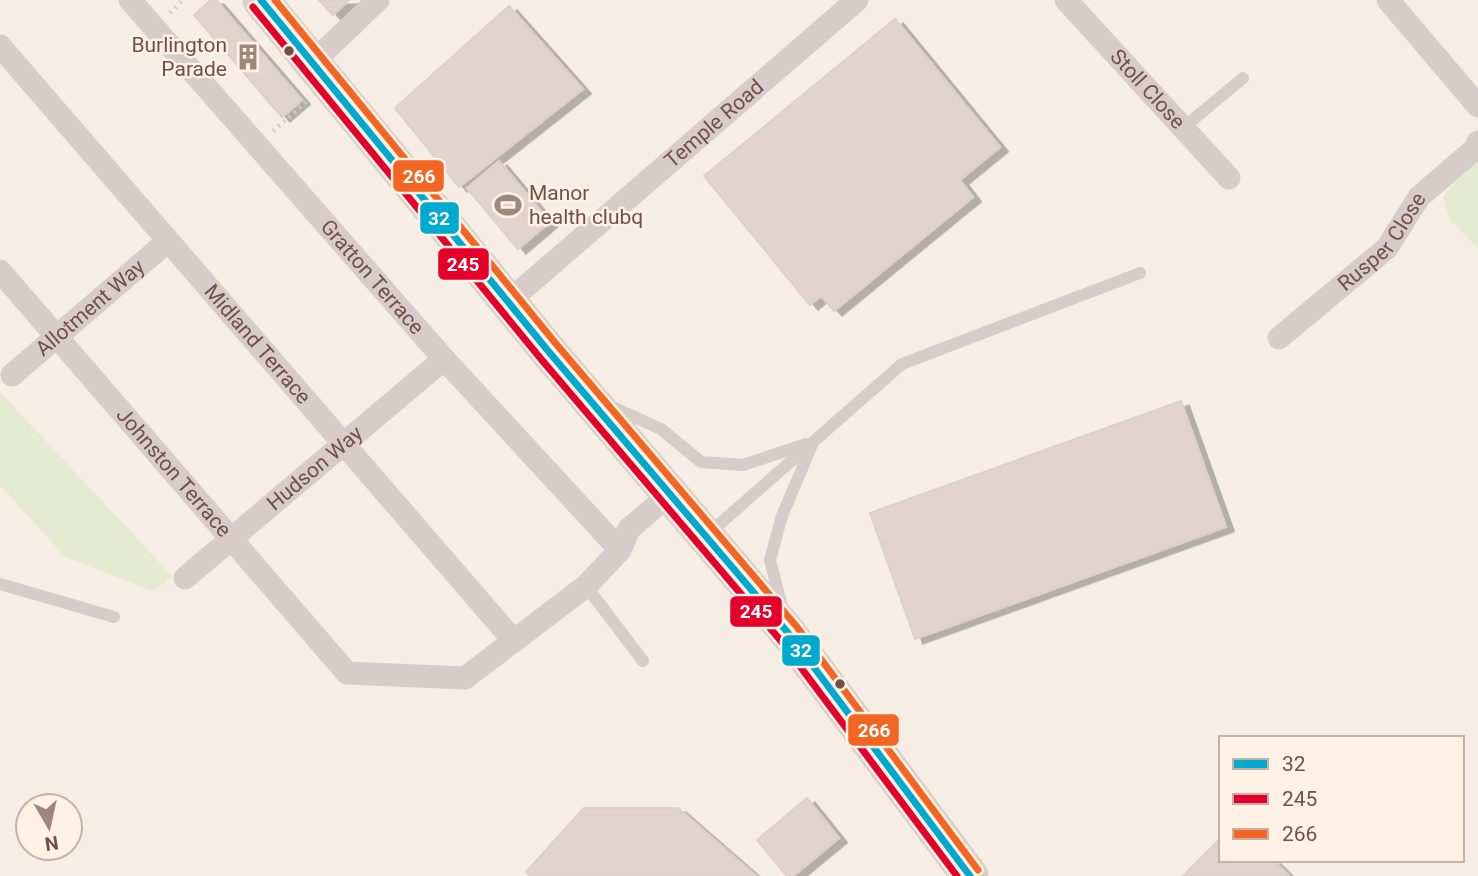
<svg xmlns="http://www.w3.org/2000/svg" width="1478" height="876" font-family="Roboto,sans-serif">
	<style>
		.green { fill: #e4ebd0 }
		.building { fill: #e2d4cd; stroke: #decfc8; stroke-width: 2; filter: url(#shadow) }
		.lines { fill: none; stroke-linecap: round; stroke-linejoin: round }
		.path { stroke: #d7ccc9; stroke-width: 4.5; stroke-dasharray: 2 5; stroke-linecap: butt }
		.lane { stroke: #d7ccc9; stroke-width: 12 }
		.street { stroke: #d7ccc9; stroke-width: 23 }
		.primary { stroke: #dacdc4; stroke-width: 37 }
		.bus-1-casing { stroke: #fff1e5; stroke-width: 12 }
		.bus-2-casing { stroke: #fff1e5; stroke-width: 12 }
		.bus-3-casing { stroke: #fff1e5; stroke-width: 12 }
		.bus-1 { stroke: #00a9ce; stroke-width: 7 }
		.bus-2 { stroke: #e4002b; stroke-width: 7 }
		.bus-3 { stroke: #f26522; stroke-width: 7 }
		.bus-dot { fill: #725047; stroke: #fff1e5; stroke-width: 2.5 }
		.labels { text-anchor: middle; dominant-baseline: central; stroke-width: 5; stroke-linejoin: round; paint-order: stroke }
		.poi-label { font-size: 21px; fill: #725047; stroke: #fff1e5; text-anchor: end }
		.street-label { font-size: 21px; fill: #725047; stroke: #fff1e5 }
		.line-badge { stroke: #fff1e5; stroke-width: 2.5 }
		.badge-label { font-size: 19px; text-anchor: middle; font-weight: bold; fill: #fff }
	</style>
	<defs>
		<filter id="shadow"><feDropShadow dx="8" dy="4.5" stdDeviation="0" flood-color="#0004"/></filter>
	</defs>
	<rect width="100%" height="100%" fill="#f6ede5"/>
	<g class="green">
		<path d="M1478,159V249L1450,220L1443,199L1447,191Z"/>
		<path d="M0,392L173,577L153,591L65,557L0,485Z"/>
	</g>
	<g class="building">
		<path d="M211,0H216L302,100L282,117L194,15Z"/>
		<path d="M319,0H349L333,15Z"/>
		<path d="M509,6L583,89L459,187L395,108Z"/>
		<path d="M895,19L1000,147L960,180L973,197L834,311L821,296L810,305L704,176Z"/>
		<path d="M499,161L550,222L518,249L467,188Z"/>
		<path d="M1181,401L1226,527L915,639L870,513Z"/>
		<path d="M807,798L839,838L793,876H787L757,840Z"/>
		<path d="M584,808H678L756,876H531L526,872Z"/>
		<path d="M1221,838V860H1273L1289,876H1183Z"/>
	</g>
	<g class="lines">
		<g class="path">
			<path d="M170,13L183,0"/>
			<path d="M273,131L306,102"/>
		</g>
		<g class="lane">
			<path d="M1183,128L1243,78"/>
			<path d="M610,406L661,429L701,462L743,465L806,444"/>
			<path d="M707,535L902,364L1140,273"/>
			<path d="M0,584L114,617"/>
			<path d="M586,586L643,661"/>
			<path d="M782,607L770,560L782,516L812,445"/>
		</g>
		<g class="street">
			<path id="s1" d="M130,0L444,359L620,550"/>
			<path id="s2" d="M1066,0L1229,178"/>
			<path d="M1388,0L1478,106"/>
			<path id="s3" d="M0,46L514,641"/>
			<path d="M312,63L378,0"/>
			<path id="s4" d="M0,271L347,673L465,678L586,586L620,550L629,529L670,494"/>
			<path id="s5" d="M509,301L857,0"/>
			<path id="s6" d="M1279,338L1387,248L1419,197L1476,148L1478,142"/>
			<path id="s7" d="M12,375L168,241"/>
			<path id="s8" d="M185,578L444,359"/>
		</g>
		<path class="primary" d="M261,0L549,352L789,634L970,876"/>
		<g class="bus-1-casing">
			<path id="bus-1" d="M261,0L549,352L789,634L970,876"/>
		</g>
		<g class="bus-2-casing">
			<path id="bus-2" d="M253,7L541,359L781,641L957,876"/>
		</g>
		<g class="bus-3-casing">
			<path id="bus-3" d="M275,0L557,345L797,627L978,870"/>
		</g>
		<use href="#bus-1" class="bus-1"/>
		<use href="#bus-2" class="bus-2"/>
		<use href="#bus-3" class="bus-3"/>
	</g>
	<defs>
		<g id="building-bare" transform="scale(2.1)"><path d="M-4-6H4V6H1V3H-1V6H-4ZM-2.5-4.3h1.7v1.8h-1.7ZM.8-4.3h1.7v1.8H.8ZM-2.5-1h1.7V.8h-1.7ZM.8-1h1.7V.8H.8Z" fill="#a0877e" stroke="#fff1e5" stroke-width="2.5" paint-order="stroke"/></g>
		<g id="stadium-bare" transform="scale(2.1)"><path d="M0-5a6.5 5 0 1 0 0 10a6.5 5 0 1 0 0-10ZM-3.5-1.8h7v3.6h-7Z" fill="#a0877e" stroke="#fff1e5" stroke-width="2.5" paint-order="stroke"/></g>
	</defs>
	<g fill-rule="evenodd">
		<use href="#building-bare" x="248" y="57"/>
		<use href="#stadium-bare" x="508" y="205"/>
	</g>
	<g class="bus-dot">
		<circle cx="289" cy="51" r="6"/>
		<circle cx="840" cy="684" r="6"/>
	</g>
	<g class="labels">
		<g class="poi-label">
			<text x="227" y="45">Burlington<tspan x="227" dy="24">Parade</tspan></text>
			<text x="529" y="193" text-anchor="start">Manor<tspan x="529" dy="24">health clubq</tspan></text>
		</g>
		<g class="street-label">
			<text stroke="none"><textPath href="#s2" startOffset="121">Stoll Close</textPath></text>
			<text stroke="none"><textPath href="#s5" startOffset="271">Temple Road</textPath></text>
			<text stroke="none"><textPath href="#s6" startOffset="142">Rusper Close</textPath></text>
			<text stroke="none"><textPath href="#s1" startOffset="368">Gratton Terrace</textPath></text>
			<text stroke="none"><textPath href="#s7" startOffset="103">Allotment Way</textPath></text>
			<text stroke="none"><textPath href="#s3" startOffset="394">Midland Terrace</textPath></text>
			<text stroke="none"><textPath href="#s8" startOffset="170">Hudson Way</textPath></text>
			<text stroke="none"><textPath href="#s4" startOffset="266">Johnston Terrace</textPath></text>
		</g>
	</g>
	<g class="line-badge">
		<rect x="392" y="159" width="53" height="34" rx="7" fill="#f26522"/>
		<rect x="419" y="201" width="41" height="34" rx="7" fill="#00a9ce"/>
		<rect x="437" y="247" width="53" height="34" rx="7" fill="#e4002b"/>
		<rect x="729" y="595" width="54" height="33" rx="7" fill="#e4002b"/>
		<rect x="781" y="634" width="40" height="33" rx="7" fill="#00a9ce"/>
		<rect x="847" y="713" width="53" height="34" rx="7" fill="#f26522"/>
	</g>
	<g class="badge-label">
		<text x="419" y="183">266</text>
		<text x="439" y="225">32</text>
		<text x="463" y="271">245</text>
		<text x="756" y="618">245</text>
		<text x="801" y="657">32</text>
		<text x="874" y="737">266</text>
	</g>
	<rect x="1219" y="736" width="245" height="126" fill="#fff1e5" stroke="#c7b1a6" stroke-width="2"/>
	<rect x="1233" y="759" width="35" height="10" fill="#00a9ce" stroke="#c7b1a6" stroke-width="2"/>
	<text x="1282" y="771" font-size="21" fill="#725047">32</text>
	<rect x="1233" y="794" width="35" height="10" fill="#e4002b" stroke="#c7b1a6" stroke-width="2"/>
	<text x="1282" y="806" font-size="21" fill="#725047">245</text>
	<rect x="1233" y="829" width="35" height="10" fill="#f26522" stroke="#c7b1a6" stroke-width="2"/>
	<text x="1282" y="841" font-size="21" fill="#725047">266</text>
	<g transform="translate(49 827) rotate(171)"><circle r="33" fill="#fff1e5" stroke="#c7b1a6" stroke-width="2"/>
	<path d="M0-5L12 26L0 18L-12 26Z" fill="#a0877e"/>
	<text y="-10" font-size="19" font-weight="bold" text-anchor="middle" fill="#725047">N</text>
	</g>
</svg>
